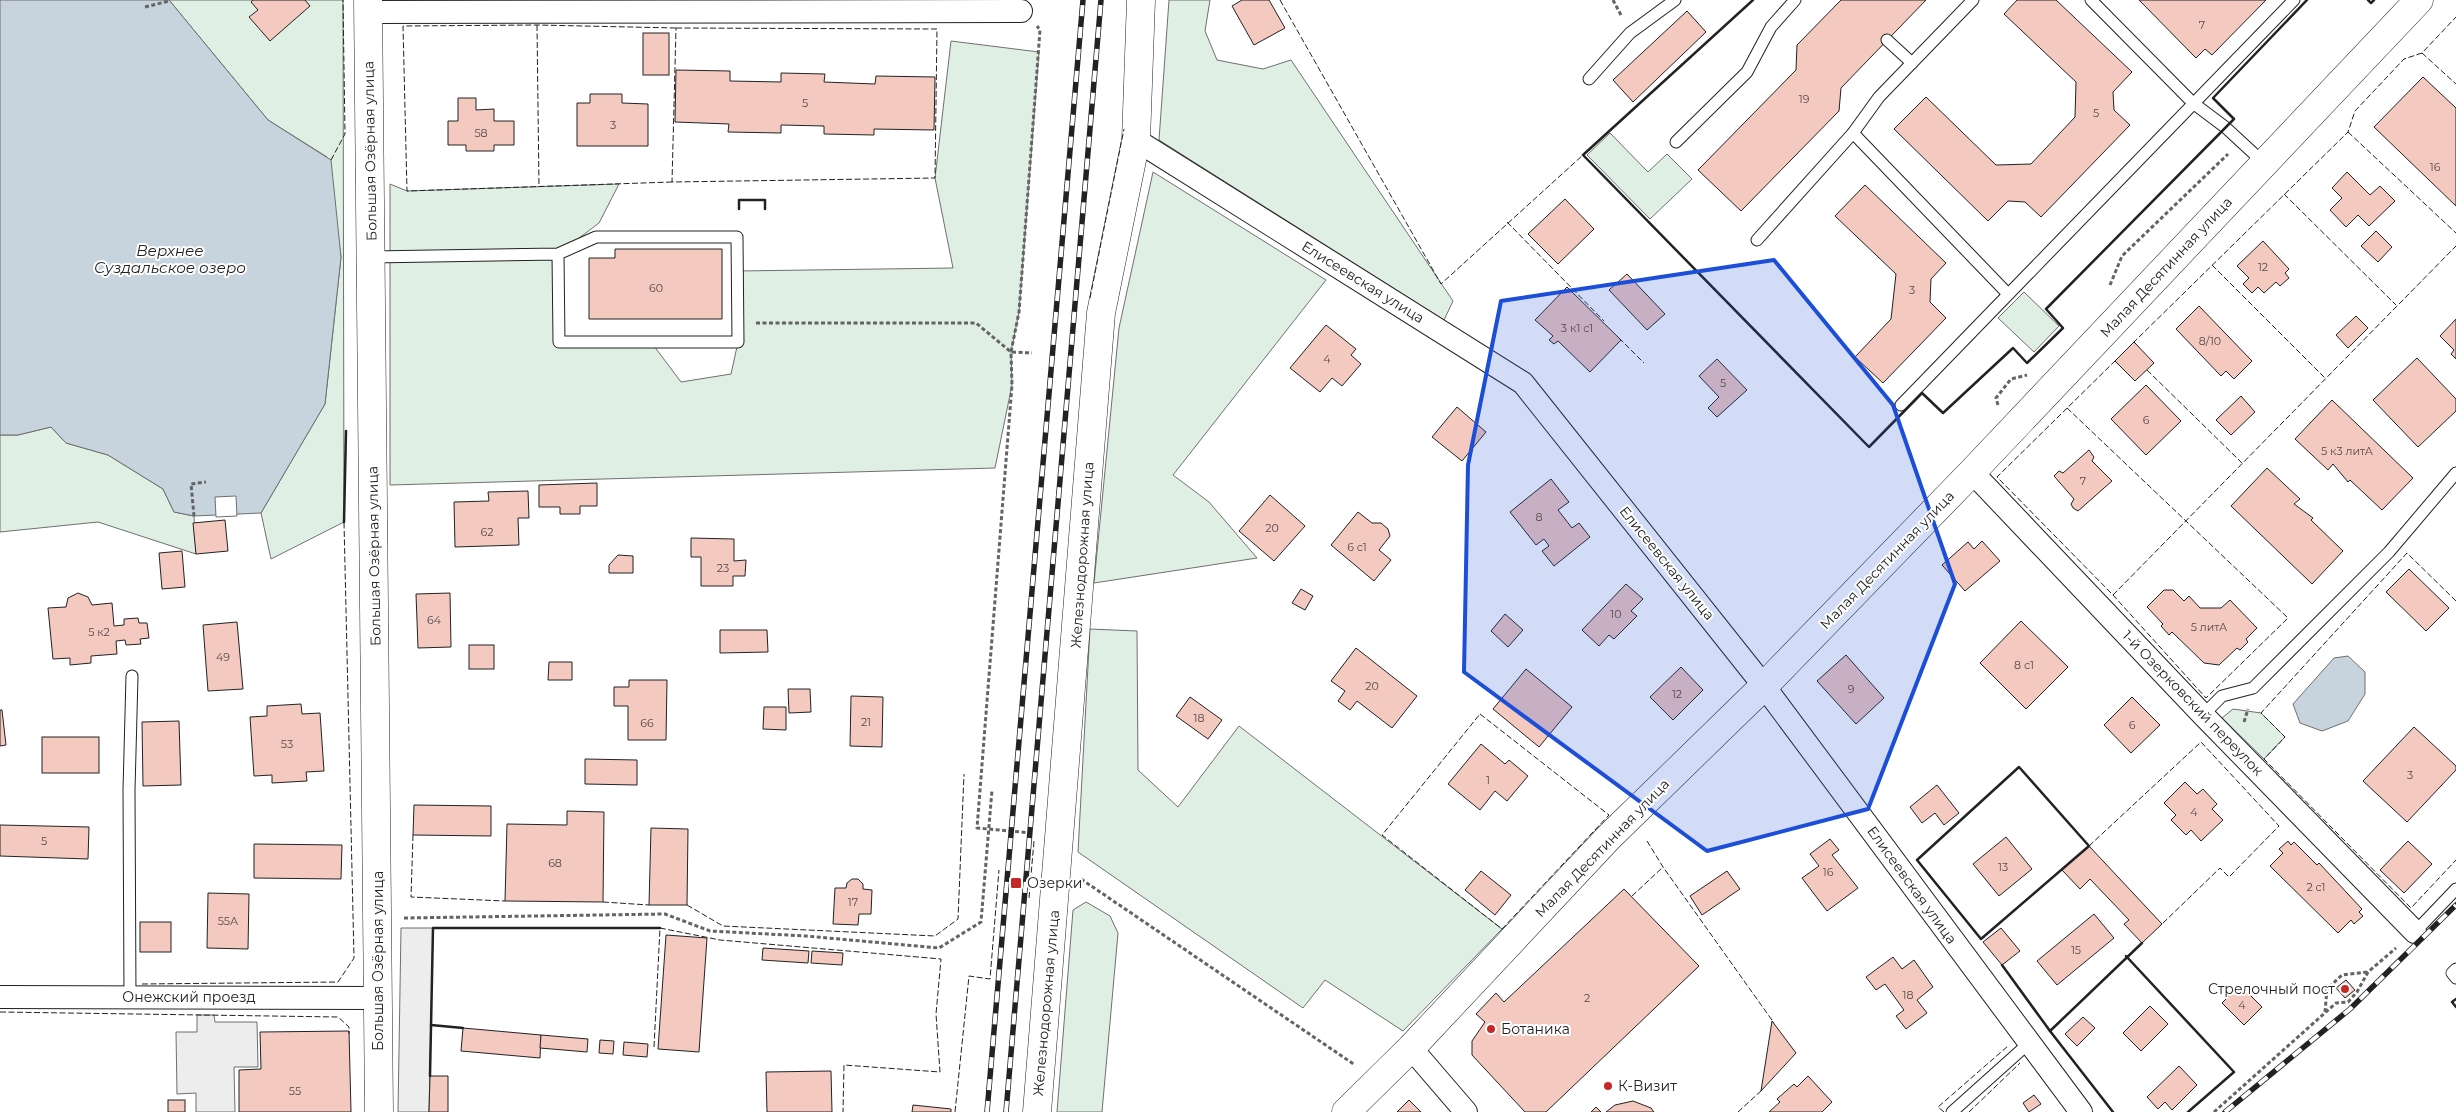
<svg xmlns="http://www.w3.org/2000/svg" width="2456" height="1112" font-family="Montserrat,sans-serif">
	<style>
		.green { fill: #e0efe3; stroke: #6f6f6f }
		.parking { fill: #ededed; stroke: #6f6f6f }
		.water { fill: #c7d3dd; stroke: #6f6f6f }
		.pier { fill: #fff; stroke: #6f6f6f }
		.building { fill: #f3c9c0; stroke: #222 }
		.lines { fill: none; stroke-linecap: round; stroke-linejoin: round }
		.lane-casing { stroke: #222; stroke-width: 13 }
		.street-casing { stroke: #222; stroke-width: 24 }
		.secondary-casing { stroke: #222; stroke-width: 29 }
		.path { stroke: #646464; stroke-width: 3; stroke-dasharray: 4 2.5; stroke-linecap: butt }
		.lane { stroke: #fff; stroke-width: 11 }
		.street { stroke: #fff; stroke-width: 22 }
		.secondary { stroke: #fff; stroke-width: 28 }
		.rail-casing { stroke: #222; stroke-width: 5.5 }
		.rail { stroke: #fff; stroke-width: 4; stroke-dasharray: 11; stroke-linecap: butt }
		.fence { stroke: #222; stroke-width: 1; stroke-dasharray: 6 2.5; stroke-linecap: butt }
		.wall { stroke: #222; stroke-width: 2.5 }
		.marked { fill: #1d4ed8; fill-opacity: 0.2; stroke: #1d4ed8; stroke-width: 4; stroke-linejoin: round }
		.poi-dot { fill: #c62828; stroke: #fff; stroke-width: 2 }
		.labels { text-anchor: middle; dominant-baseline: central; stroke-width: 4; stroke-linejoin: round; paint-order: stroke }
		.number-label { font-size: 11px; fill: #564c4a }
		.street-label { font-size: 14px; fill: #222; stroke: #fff }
		.poi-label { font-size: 14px; fill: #222; stroke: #fff; text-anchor: start }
		.water-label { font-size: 15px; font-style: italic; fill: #222; stroke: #fff }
	</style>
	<rect width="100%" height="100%" fill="#fff"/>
	<g class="green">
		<path d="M169,0H343L344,522L271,559L261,513L325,404L341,257L327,157L268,120Z"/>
		<path d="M1169,0H1210L1205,31L1217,60L1263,69L1291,60L1453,301L1444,320L1159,140Z"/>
		<path d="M951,41L1039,52L1019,312L1011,352L1012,385L995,468L390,485V184L407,191L619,184L599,223L558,254L559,342H651L681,382L731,374L738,342L737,271L953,268L935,178Z"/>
		<path d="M1610,133L1648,172L1667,154L1692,179L1650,219L1587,155Z"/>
		<path d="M1153,172L1326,280L1173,475L1209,502L1257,558L1094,583L1119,328Z"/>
		<path d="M2024,292L2059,326L2034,352L1998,318Z"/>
		<path d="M51,427L66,443L108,455L163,489L174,512L194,516L196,554L98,522L0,532V435H18Z"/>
		<path d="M1090,629L1137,631L1138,770L1178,807L1239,726L1502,929L1403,1031L1325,980L1303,1008L1078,852Z"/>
		<path d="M2233,709L2261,713L2285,737L2264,759L2222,718Z"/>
		<path d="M1086,902L1110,916L1118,933L1102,1112H1057L1073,910Z"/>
	</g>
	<g class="parking">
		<path d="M401,928H433L429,1112H398Z"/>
		<path d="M197,1015H214L215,1022H257L258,1067H234L235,1112H196V1093L177,1094L176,1032H197Z"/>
	</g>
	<g class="water">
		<path d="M0,0H169L268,120L331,160L341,257L325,404L261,513L194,516L174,512L163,489L108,455L66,443L51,427L18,435H0Z"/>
		<path d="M2348,656L2365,672V694L2348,721L2322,731L2300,723L2293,704L2334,658Z"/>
	</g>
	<path class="pier" d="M236,496L237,516L216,517L215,497Z"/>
	<g class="building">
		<path d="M253,0H305L310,6L270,41L249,17L258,10L251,2Z"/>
		<path d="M1242,0H1269L1285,28L1254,45L1232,6Z"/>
		<path d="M1841,0H1926L1841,88L1839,111L1741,211L1698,170L1796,70L1797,45Z"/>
		<path d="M2017,0H2056L2132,72L2113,92L2114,110L2130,125L2041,217L2025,202L2008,201L1988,221L1894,129L1926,97L1996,165L2031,164L2075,117L2076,82L2004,14Z"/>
		<path d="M2139,0H2266L2212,55L2205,49L2196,58Z"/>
		<path d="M1687,11L1706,32L1633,102L1613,80Z"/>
		<rect x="643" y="33" width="26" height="42"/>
		<path d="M676,70L730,71V81L781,82V73L825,74L824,82L875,84L876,76L935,77L934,130L874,129V135L824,134V126L781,125V133L728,132L729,124L675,122Z"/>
		<path d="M2423,77L2456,108V206L2374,127Z"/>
		<path d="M590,94H622V103L648,104V146H577V103H590Z"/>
		<path d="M458,98H476V110L494,109V121H514V145H494V151H466V145H448V121H458Z"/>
		<path d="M2347,172L2370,195L2380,186L2395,201L2369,226L2358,215L2346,227L2330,210L2342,198L2332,188Z"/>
		<path d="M1865,185L1946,263L1931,279L1930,302L1946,318L1883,383L1855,357L1891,319L1896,274L1835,216Z"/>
		<path d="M1565,199L1594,229L1558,264L1528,234Z"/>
		<path d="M2376,231L2392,247L2378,262L2361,246Z"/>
		<path d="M2263,241L2289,269L2285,273L2289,278L2280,286L2276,282L2264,293L2258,287L2252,293L2243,284L2249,278L2237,266Z"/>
		<path d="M615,249H722V319H589V258H615Z"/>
		<path d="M1627,274L1665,314L1647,330L1609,290Z"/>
		<path d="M1567,287L1621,340L1590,372L1558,341L1554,344L1549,340L1553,336L1535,320Z"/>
		<path d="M2199,306L2252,361L2234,379L2226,371L2221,376L2176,329Z"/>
		<path d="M2356,316L2368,328L2348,348L2336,335Z"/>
		<path d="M2456,319V359L2451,354L2454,350L2440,336Z"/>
		<path d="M1326,325L1356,349L1351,355L1361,364L1342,386L1332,378L1320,392L1290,368Z"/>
		<path d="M2134,342L2154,363L2135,381L2115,361Z"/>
		<path d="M2417,358L2456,399V411L2418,447L2373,400Z"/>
		<path d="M1717,359L1747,390L1717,417L1708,408L1719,397L1699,376Z"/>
		<path d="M2146,385L2181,421L2146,455L2111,419Z"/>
		<path d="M2241,396L2255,412L2231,435L2216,420Z"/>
		<path d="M2332,400L2413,478L2382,510L2350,480L2348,482L2333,464L2328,470L2295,439Z"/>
		<path d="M1457,407L1486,432L1462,461L1432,437Z"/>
		<path d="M2089,450L2094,457L2092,461L2112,481L2078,511L2073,508L2071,504L2074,499L2054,476L2059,471L2063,473Z"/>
		<path d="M2267,468L2300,499L2294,504L2313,518L2311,520L2343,551L2312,584L2231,506Z"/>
		<path d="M1551,479L1569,502L1558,510L1572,528L1579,523L1590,537L1554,566L1542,551L1549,546L1544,539L1536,545L1510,512Z"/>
		<path d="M597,483V506H580V514H560V507H539V485Z"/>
		<path d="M528,491L529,518H518L519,545L455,547L454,502L489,501L488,492Z"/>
		<path d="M1270,495L1305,526L1274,561L1239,531Z"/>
		<path d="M1358,512L1372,523H1381L1388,529L1390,536L1379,550L1391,560L1374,581L1331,545Z"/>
		<path d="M225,520L228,551L196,554L193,523Z"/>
		<path d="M691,538L734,539V561L746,560L745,576H733V586H701V557H691Z"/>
		<path d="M1982,541L2000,561L1965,591L1942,565L1968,542L1974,549Z"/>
		<path d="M182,551L185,587L162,589L159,553Z"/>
		<path d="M618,555L633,556V573H609V565Z"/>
		<path d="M2409,569L2449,608L2426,631L2386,592Z"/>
		<path d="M1626,584L1643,599L1631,611L1637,616L1614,639L1609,635L1599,646L1582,630Z"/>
		<path d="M1301,589L1313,596L1305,610L1292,603Z"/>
		<path d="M2164,590H2173L2184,601L2189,596L2200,608H2221L2230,600L2257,628L2246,639L2248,642L2240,650L2237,648L2219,665L2204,663L2172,632L2169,635L2161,626L2163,624L2147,607Z"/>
		<path d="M78,593L88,597L92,605L112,603L114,626L124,625V619L138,618L139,623H147L149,638L140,639L141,644L126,645L125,640L116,641L117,654L91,656V663L70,665V658L53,659L48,608L66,607L68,598Z"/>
		<path d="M450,593L451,647L418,648L416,594Z"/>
		<path d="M1505,614L1523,630L1508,647L1491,631Z"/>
		<path d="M2021,621L2068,667L2026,709L1980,663Z"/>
		<path d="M237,622L243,689L208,691L203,625Z"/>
		<path d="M720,630H767L768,652L720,653Z"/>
		<rect x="469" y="645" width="25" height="24"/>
		<path d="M1356,648L1417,696L1392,728L1357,701L1350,710L1338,701L1345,691L1331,681Z"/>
		<path d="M1846,655L1884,698L1856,724L1817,681Z"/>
		<path d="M549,662H572V680H548Z"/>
		<path d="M1681,667L1703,690L1673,720L1650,697Z"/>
		<path d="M1526,669L1572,707L1539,747L1493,709Z"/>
		<path d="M629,680H667L666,740H628V706H614V687H629Z"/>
		<path d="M788,689H810L811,712L789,713Z"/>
		<path d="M851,696L883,697L882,747L850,746Z"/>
		<path d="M1190,697L1222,720L1208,739L1176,716Z"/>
		<path d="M2132,697L2160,725L2131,753L2104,725Z"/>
		<path d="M301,704L302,714L320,713L324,771L306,772L307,781L272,783V775L254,776L250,717L267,716V706Z"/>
		<path d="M764,707H786V730L763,729Z"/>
		<path d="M0,710H2L6,745L0,746Z"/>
		<path d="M179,721L181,785L143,786L142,722Z"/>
		<path d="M2414,727L2456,766V770L2407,822L2363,781Z"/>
		<rect x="42" y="737" width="57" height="36"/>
		<path d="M1481,744L1505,764L1509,760L1528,776L1507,801L1495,791L1480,810L1448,784Z"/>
		<path d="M585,759L637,760V785L585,784Z"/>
		<path d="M2185,782L2197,794L2203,789L2217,804L2212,809L2223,820L2201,841L2191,830L2186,835L2171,820L2176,815L2164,803Z"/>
		<path d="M1937,785L1959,813L1944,825L1935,813L1922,823L1910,807Z"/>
		<path d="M414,805L491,806V836L413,835Z"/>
		<path d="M567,811L604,812L603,902L505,901L507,824L567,825Z"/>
		<path d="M0,825L89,827L88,859L0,856Z"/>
		<path d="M651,828L688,829L687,905H649Z"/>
		<path d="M2006,837L2032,869L1999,896L1973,864Z"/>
		<path d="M1830,839L1839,850L1832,855L1858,888L1827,911L1802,878L1819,866L1810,854Z"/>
		<path d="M2288,841L2291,845L2294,842L2317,865L2319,863L2362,909L2359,912L2363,916L2354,924L2351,920L2338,933L2270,866L2283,853L2279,849Z"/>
		<path d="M2408,841L2432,864L2404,893L2380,870Z"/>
		<path d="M254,844L342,845L341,879L254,878Z"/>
		<path d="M2089,846L2162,924L2142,943L2124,924L2129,920L2090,879L2080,889L2062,870Z"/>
		<path d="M1481,871L1511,895L1495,915L1465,890Z"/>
		<path d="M1727,871L1740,889L1702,915L1690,896Z"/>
		<path d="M852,879H858L863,884V889L872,890L871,914H859L858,925L833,924L835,888H846L847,883Z"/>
		<path d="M1624,889L1699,966L1546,1112H1525L1472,1055V1041L1485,1022L1476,1014L1496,993L1504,1002Z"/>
		<path d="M208,893L249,894L248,949L207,948Z"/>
		<path d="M2094,914L2114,938L2057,985L2037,961Z"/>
		<rect x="140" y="922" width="31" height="30"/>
		<path d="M2001,928L2020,951L2002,965L1983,942Z"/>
		<path d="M666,935L707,938L699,1052L658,1049Z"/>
		<path d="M763,948L809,951L808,963L762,960Z"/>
		<path d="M812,951L843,953L842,965L811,963Z"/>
		<path d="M1893,957L1902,969L1914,960L1933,987L1917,1000L1927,1013L1906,1029L1896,1016L1904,1010L1885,984L1876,990L1866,977Z"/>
		<path d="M2346,980L2355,990L2345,998L2336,988Z"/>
		<path d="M2240,985L2262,1007L2244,1025L2222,1003Z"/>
		<path d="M2150,1006L2168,1024L2141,1051L2123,1033Z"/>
		<path d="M2083,1017L2095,1028L2077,1046L2065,1034Z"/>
		<path d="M1772,1021L1796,1053L1761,1091Z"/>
		<path d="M463,1028L541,1035L540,1058L461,1051Z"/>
		<path d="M349,1031L351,1112H239V1070L261,1069L260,1032Z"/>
		<path d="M541,1035L588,1039L587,1052L540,1048Z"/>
		<path d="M600,1040L614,1041L613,1054L599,1053Z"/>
		<path d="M624,1042L648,1044L647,1057L623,1055Z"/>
		<path d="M2179,1066L2197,1085L2172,1110L2165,1102L2158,1109L2147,1097Z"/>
		<path d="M831,1071L832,1112H767L766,1072Z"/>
		<path d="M430,1076H448V1112H429Z"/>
		<path d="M1808,1076L1832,1102L1822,1112H1769L1780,1102L1777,1099L1794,1084L1797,1087Z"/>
		<path d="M2034,1095L2041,1104L2029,1112L2023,1103Z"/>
		<rect x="168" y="1100" width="17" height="12"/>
		<path d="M1409,1100L1421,1112H1397Z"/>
		<path d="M1633,1101L1651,1108L1654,1112H1606L1615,1105Z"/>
		<path d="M913,1105L951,1109V1112H912Z"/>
		<path d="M1596,1107L1601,1112H1591Z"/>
	</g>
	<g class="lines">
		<g class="lane-casing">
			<g id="lane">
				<path d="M2091,0L2193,103L2225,127L2264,163"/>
				<path d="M1887,40L1912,63"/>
				<path d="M1589,79L1630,33L1675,0"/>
				<path d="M1853,133L2008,294"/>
				<path d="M1676,142L1747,72L1771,27L1795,0"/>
				<path d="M1757,240L1853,133L1879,97L1973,0"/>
				<path d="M371,257L558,254L596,237H737L738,342H559L558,254"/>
				<path d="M1901,405L2294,0"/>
				<path d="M2203,715L2222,696L2253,688L2389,552L2456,473"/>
				<path d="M2415,932L2456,889"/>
				<path d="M2456,969L2452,973L2456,978"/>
				<path d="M130,997L129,790L132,676"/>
				<path d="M1952,1112L2029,1043"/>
			</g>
		</g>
		<g class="street-casing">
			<g id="street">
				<path d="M368,12L1021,11"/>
				<path d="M1136,140L1523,383L1764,686L2081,1112"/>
				<path d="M1972,472L2203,715L2415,932"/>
				<path d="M0,997L379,998"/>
				<path d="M1411,1048L1466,1112"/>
			</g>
		</g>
		<g class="secondary-casing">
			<g id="secondary">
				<path d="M368,0L379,1112"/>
				<path d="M1037,1112L1101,313L1136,140L1141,0"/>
				<path d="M1346,1112L1411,1048L1609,837L1764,686L1972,472L2419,0"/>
			</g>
		</g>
		<g class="path">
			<path d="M1613,0L1622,17"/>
			<path d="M145,7L169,1"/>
			<path d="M2110,285L2122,256L2228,154"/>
			<path d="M756,323H976L1011,352L1032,353"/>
			<path d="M1998,405L1996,398L2011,379L2027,375"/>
			<path d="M194,516L191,484L206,482"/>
			<path d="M2244,722L2248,709"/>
			<path d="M1032,833L977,828L1012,385L1011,352L1019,312L1040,30L1037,26"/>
			<path d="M1081,879L1355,1065"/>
			<path d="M404,918L665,914L710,931L806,936L939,948L981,922L992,790"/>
			<path d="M2325,1012L2327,989L2342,975L2367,972"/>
			<path d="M2214,1112L2336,1003L2348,1002L2357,992L2368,972L2396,948"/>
		</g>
		<use href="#lane" class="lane"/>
		<use href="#street" class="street"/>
		<use href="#secondary" class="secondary"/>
		<g class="rail-casing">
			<g id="rail">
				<path d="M987,1112L1083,0"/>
				<path d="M1006,1112L1101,0"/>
				<path d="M2225,1112L2350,1009L2456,905"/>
			</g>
		</g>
		<use href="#rail" class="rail"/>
		<g class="fence">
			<path d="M1280,0L1441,284L1583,155"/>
			<path d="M537,25L539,187"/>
			<path d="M676,28L937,29L935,178L672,182Z"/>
			<path d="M2422,53L2456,84"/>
			<path d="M2348,132L2456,233"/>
			<path d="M331,160L345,134L343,0"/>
			<path d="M672,182L407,191L403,26L537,25L676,28"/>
			<path d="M2284,194L2396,305"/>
			<path d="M1507,222L1604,321"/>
			<path d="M2212,265L2325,378"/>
			<path d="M1090,298L1124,129"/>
			<path d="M1619,338L1644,363"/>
			<path d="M2133,343L2348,132L2355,111L2404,59L2422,53L2456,17"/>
			<path d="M2147,370L2242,463"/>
			<path d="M2067,408L2288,618L2206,698L2113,595L1997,477L2117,359"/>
			<path d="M2113,595L2456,246"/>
			<path d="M2456,601L2407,553L2261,713L2285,737L2264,759L2411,908L2456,860"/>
			<path d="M1480,714L1609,815L1502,929L1382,835Z"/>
			<path d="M413,835L411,897L505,901"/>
			<path d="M1647,841L1663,867L1774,1023"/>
			<path d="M2089,846L2201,742L2279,826L2229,877L2220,868L2162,924"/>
			<path d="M1632,896L1663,867"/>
			<path d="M1029,898L1034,841"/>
			<path d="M603,902L649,905"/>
			<path d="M687,905L723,926L935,936L958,919L964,774"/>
			<path d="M142,984L338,982L354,958L344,522"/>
			<path d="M0,1012L338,1017L349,1027V1034"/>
			<path d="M654,1047L660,928L720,940L941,959L936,1014L940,1072L844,1065L843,1112"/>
			<path d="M955,1112L969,976L990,979L999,870"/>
			<path d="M1738,1112L1762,1090"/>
			<path d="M1944,1112L1938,1107L2008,1046"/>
			<path d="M1969,1112L2020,1063"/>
		</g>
		<g class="wall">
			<path d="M1753,0L1583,155L1869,447L1922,393L1943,413L2013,348L2027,363L2063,328L2046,309L2234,119L2213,98L2307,0"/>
			<path d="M2368,0L2371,3L2374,0"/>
			<path d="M739,209V200H765V209"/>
			<path d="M344,522L346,431"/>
			<path d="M2019,767L2089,846L1981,939L1917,860Z"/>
			<path d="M2126,956L2234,1072L2188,1112"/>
			<path d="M2002,965L2050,1031L2142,943"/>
			<path d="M2456,999L2452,1002L2456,1007"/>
			<path d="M431,1025L463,1028"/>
			<path d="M2050,1031L2113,1112"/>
			<path d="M430,1076L433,928H660"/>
		</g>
	</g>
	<path class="marked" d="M1774,260L1893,405L1955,584L1868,809L1707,851L1464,672L1468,465L1501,301Z"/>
	<g class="poi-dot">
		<rect x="1010" y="877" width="12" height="12" rx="2.5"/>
		<circle cx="2345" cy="989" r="5"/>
		<circle cx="1491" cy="1029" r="5"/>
		<circle cx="1608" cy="1086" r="5"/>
	</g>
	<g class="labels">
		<g class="number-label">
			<text x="2202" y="25">7</text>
			<text x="1804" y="99">19</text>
			<text x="805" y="103">5</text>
			<text x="2096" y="113">5</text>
			<text x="613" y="125">3</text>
			<text x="481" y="133">58</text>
			<text x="2435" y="167">16</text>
			<text x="2263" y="267">12</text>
			<text x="656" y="288">60</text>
			<text x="1912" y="290">3</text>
			<text x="1577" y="328">3 к1 с1</text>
			<text x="2210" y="341">8/10</text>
			<text x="1327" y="359">4</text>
			<text x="1723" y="383">5</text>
			<text x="2146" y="420">6</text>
			<text x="2347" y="451">5 к3 литА</text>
			<text x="2083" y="481">7</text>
			<text x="1539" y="517">8</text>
			<text x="1272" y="528">20</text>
			<text x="487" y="532">62</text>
			<text x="1357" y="547">6 с1</text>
			<text x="723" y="568">23</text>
			<text x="1616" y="614">10</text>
			<text x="434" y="620">64</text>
			<text x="2209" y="627">5 литА</text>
			<text x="99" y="632">5 к2</text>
			<text x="223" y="657">49</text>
			<text x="2024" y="665">8 с1</text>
			<text x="1372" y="686">20</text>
			<text x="1851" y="689">9</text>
			<text x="1677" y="694">12</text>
			<text x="1199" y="718">18</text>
			<text x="866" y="722">21</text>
			<text x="647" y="723">66</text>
			<text x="2132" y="725">6</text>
			<text x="287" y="744">53</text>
			<text x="2410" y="775">3</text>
			<text x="1488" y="780">1</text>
			<text x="2194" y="812">4</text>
			<text x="44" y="841">5</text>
			<text x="555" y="863">68</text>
			<text x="2003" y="867">13</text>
			<text x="1828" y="872">16</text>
			<text x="2316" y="887">2 с1</text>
			<text x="853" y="902">17</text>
			<text x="228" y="921">55А</text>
			<text x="2076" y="950">15</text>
			<text x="1908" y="995">18</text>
			<text x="1587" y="998">2</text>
			<text x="2242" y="1005">4</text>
			<text x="295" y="1091">55</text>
		</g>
		<g class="street-label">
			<text transform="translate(370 151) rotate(-91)">Большая Озёрная улица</text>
			<text transform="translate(2166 267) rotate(-47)">Малая Десятинная улица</text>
			<text transform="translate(1363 282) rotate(32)">Елисеевская улица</text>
			<text transform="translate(1082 555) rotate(-86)">Железнодорожная улица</text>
			<text transform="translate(374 556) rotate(-91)">Большая Озёрная улица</text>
			<text transform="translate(1887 560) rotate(-46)">Малая Десятинная улица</text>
			<text transform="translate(1667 563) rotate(51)">Елисеевская улица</text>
			<text transform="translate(2193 703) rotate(46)">1-й Озерковский переулок</text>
			<text transform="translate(1602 848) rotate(-46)">Малая Десятинная улица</text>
			<text transform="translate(1912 885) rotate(54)">Елисеевская улица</text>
			<text transform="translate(378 961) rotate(-90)">Большая Озёрная улица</text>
			<text x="189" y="997">Онежский проезд</text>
			<text transform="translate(1046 1003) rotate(-85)">Железнодорожная улица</text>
		</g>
		<g class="poi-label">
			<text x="1027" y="883">Озерки</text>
			<text x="2335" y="989" text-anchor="end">Стрелочный пост</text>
			<text x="1501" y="1029">Ботаника</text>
			<text x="1618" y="1086">К-Визит</text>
		</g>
		<g class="water-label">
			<text x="170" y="250">Верхнее<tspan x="170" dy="17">Суздальское озеро</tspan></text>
		</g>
	</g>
</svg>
